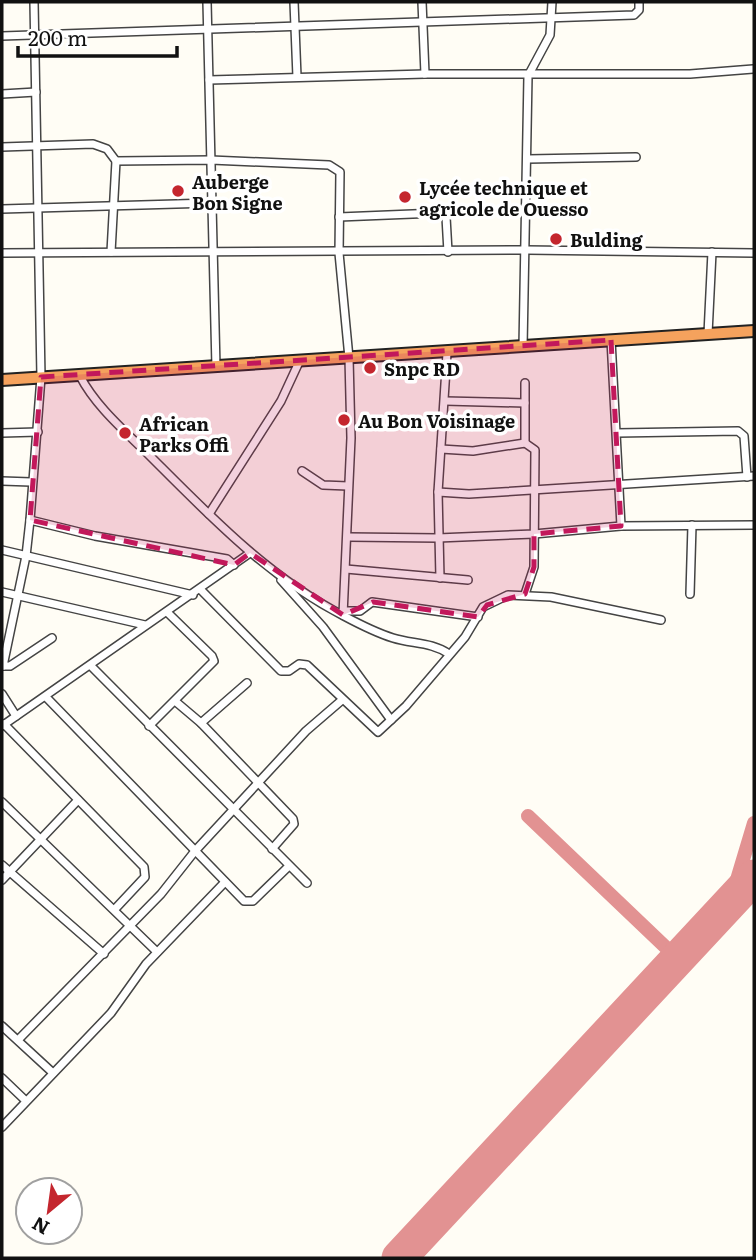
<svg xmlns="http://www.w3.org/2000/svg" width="756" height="1260" font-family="Literata,serif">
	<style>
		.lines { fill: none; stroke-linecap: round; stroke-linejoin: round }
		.taxiway { stroke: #e29292; stroke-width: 14 }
		.runway { stroke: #e29292; stroke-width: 35 }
		.minor-casing { stroke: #444; stroke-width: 10 }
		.highway-casing { stroke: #222; stroke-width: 14 }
		.minor { stroke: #fff; stroke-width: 7 }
		.highway { stroke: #f5a25d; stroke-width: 10 }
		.marked { fill: #c2185b; fill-opacity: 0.2; stroke: #c2185b; stroke-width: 5; stroke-dasharray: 14 9; stroke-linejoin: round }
		.poi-dot { fill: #c4262e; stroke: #fff; stroke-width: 2.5 }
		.labels { text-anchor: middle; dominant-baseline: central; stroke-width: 7; stroke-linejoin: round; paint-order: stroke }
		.poi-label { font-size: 18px; font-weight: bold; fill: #111; stroke: #fff; text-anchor: start }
	</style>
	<rect width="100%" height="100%" fill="#fffdf5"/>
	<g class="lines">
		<g class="taxiway">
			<path d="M528,816L678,959"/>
			<path d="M730,903L754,823"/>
		</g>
		<path class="runway" d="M399,1258L754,877"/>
		<g class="minor-casing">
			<g id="minor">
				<path d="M207,2L216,367"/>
				<path d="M294,2L297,77"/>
				<path d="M422,2L425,74"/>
				<path d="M2,36L634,15L639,10V2"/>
				<path d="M209,80L425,74H690L753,69"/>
				<path d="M2,94L36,92"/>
				<path d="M2,147L93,144L107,149L116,161L111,252"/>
				<path d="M528,159L636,157"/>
				<path d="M116,161L211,160L329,165L340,172L339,253L349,358L351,438L343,615"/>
				<path d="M2,209L211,203"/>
				<path d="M339,217L437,213L446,217L448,252"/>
				<path d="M2,253L527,250L754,253"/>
				<path d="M708,334L712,252"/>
				<path d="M611,340L621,526"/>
				<path d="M523,347L528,76L550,35L552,2"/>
				<path d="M80,376C96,407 126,432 150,456C210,516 268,577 344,616C359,624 377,633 393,638C412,644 432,642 449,654"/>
				<path d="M445,401L525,403"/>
				<path d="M2,433L38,432"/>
				<path d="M617,433L738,431L744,436L747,477"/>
				<path d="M525,443V383"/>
				<path d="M441,449L473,451L525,443L535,450L534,567L525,594"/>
				<path d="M302,471L323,485L348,486"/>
				<path d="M2,481L31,482"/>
				<path d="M438,492L469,494L754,476"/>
				<path d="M209,514L281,401L300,360"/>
				<path d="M30,520L41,377L34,2"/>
				<path d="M348,537L438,538L534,534L621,526L754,525"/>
				<path d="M2,550L193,595"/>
				<path d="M346,569L468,580"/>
				<path d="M440,578L438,492L447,353"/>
				<path d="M281,580L323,627L391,720"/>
				<path d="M201,590L281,671H289L299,664L307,665L378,732L406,706L465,637L483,607L508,595L551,597L661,620"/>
				<path d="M2,592L145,625"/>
				<path d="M690,594L692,525"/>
				<path d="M343,611H360L372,602L478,617"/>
				<path d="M2,666H10L52,638"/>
				<path d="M3,666L26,556L30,520L95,536L227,559L234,565"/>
				<path d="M91,666L307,883"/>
				<path d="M2,694L16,716"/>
				<path d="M46,697L244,901H253L289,866"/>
				<path d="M175,701L201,723L293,819L294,824L272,849"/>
				<path d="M201,723L247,683"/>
				<path d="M4,724L144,867L145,877L115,909"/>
				<path d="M2,726L250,553"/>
				<path d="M149,726L214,661L212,656L168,613"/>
				<path d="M2,802L157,952"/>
				<path d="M2,865L104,954"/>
				<path d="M2,880L78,800"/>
				<path d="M2,1026L53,1073"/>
				<path d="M18,1040L161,894L195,851L306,731L342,700"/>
				<path d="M2,1078L26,1101"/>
				<path d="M2,1127L111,1013L146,964L225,882"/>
			</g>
		</g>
		<g class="highway-casing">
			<path id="highway" d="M2,380L754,331"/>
		</g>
		<use href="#minor" class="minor"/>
		<use href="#highway" class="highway"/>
	</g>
	<path class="marked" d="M611,340L621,526L534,534V567L525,594L487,605L478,617L373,602L343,615L250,553L234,565L30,520L41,377Z"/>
	<g class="poi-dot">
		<circle cx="178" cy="191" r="7"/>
		<circle cx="405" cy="197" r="7"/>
		<circle cx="556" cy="239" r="7"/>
		<circle cx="370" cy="368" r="7"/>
		<circle cx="344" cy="420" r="7"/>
		<circle cx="125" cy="433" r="7"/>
	</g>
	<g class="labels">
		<g class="poi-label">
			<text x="192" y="181">Auberge<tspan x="192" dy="21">Bon Signe</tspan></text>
			<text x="419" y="187">Lycée technique et<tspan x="419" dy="21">agricole de Ouesso</tspan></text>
			<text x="570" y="239">Bulding</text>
			<text x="384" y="368">Snpc RD</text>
			<text x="358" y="420">Au Bon Voisinage</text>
			<text x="139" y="423">African<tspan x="139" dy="21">Parks Offi</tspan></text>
		</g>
	</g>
	<rect width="756" height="1260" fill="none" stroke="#111111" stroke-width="7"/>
	<g transform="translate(49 1211) rotate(209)"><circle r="33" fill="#ffffff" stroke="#a0a0a0" stroke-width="2"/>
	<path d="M0-5L12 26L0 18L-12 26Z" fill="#c4262e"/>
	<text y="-10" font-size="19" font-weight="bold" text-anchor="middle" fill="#111111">N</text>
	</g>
	<path d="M18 46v10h159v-10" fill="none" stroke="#111111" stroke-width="3.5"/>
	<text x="28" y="46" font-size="21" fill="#111111" stroke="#ffffff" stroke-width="5" paint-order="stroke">200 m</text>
</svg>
